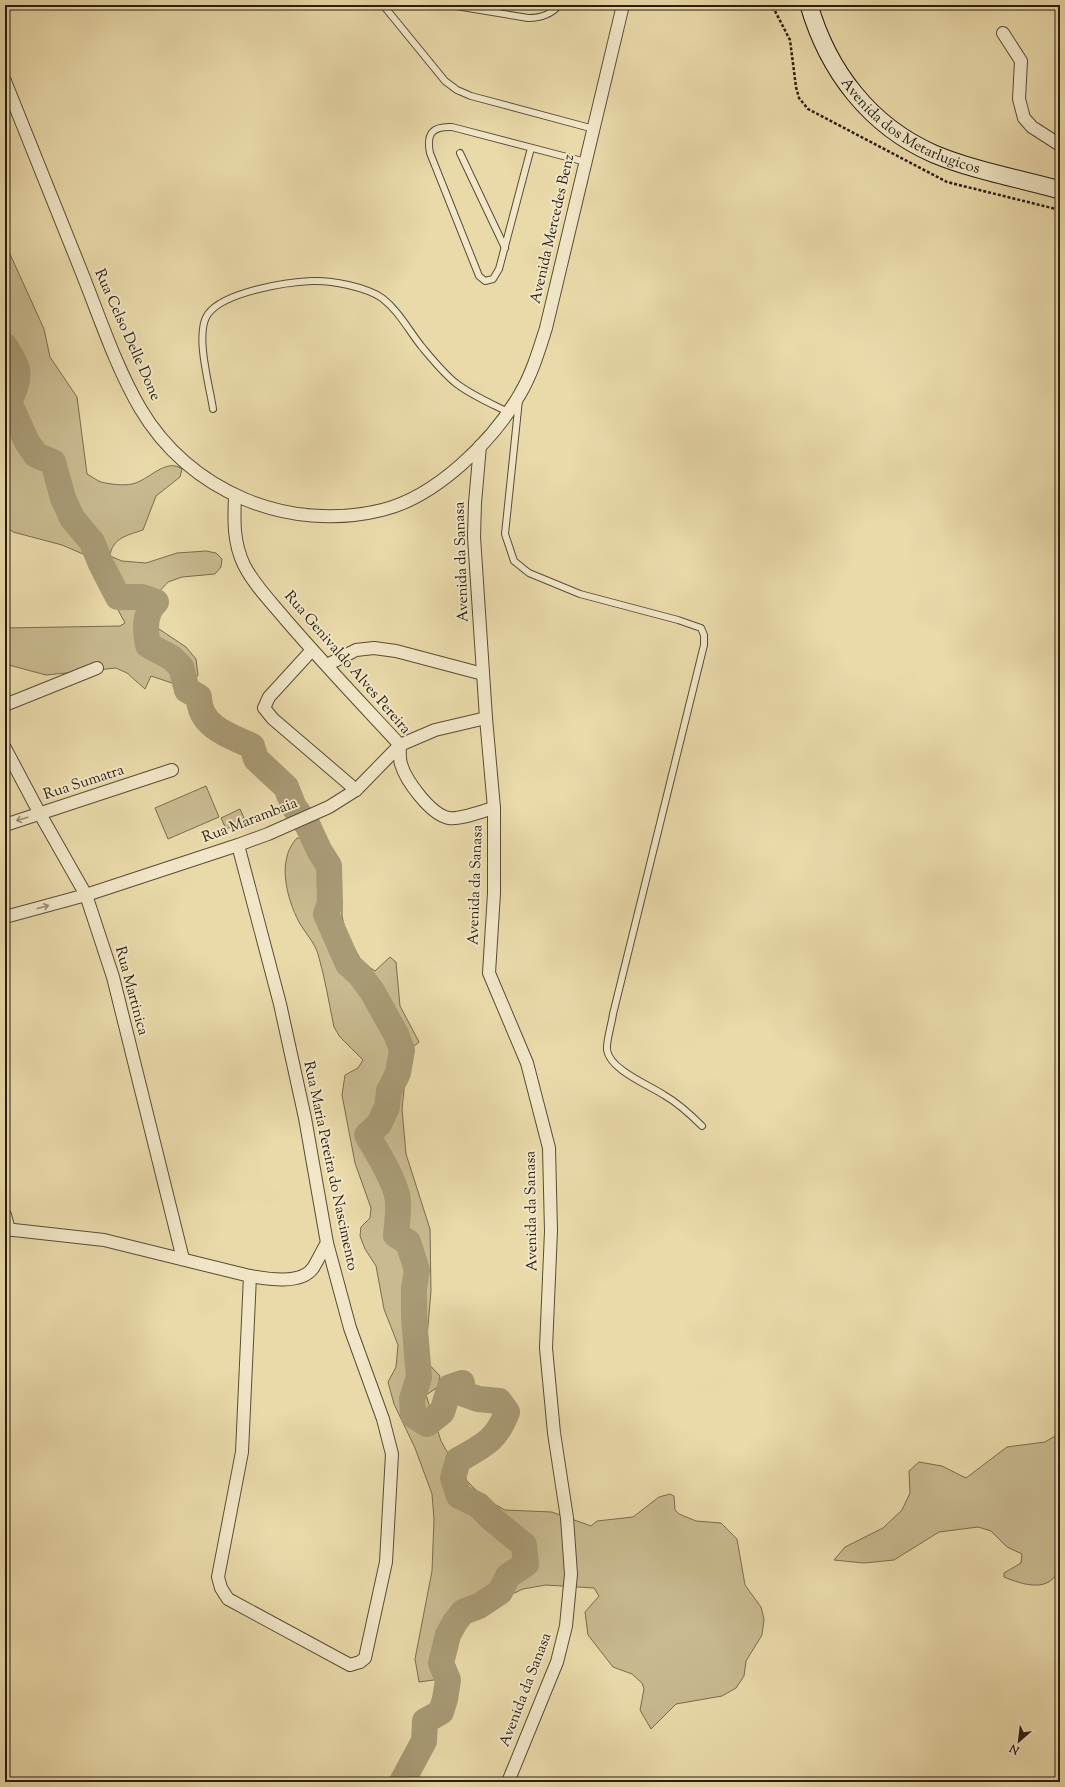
<svg xmlns="http://www.w3.org/2000/svg" width="1065" height="1787" font-family="'Sorts Mill Goudy',serif">
	<style>
		.green { fill: #c9ba90; stroke: #796c50 }
		.lines { fill: none; stroke-linecap: round; stroke-linejoin: round }
		.river { stroke: #a89a75; stroke-width: 26 }
		.service-casing { stroke: #594c36; stroke-width: 8 }
		.minor-casing { stroke: #594c36; stroke-width: 14 }
		.secondary-casing { stroke: #291d0f; stroke-width: 19 }
		.path { stroke: #291d0f; stroke-width: 2.5; stroke-dasharray: 3 2; stroke-linecap: butt }
		.service { stroke: #f1e7c8; stroke-width: 6 }
		.minor { stroke: #f1e7c8; stroke-width: 12 }
		.secondary { stroke: #f1e7c8; stroke-width: 17 }
		.oneway { stroke: #978c75 }
		.labels { text-anchor: middle; dominant-baseline: central; stroke-width: 4; stroke-linejoin: round; paint-order: stroke }
		.street-label { font-size: 15px; fill: #291d0f; stroke: #f1e7c8 }
	</style>
	<rect width="100%" height="100%" fill="#eadaaa"/>
	<filter id="stains"><feTurbulence type="fractalNoise" baseFrequency=".005" numOctaves="4"/><feColorMatrix values="0 0 0 0 .2 0 0 0 0 .09 0 0 0 0 .02 0 0 0 .5 -.17"/></filter>
	<radialGradient id="worn" r=".72"><stop offset=".6" stop-color="#630" stop-opacity="0"/><stop offset="1" stop-color="#630" stop-opacity=".3"/></radialGradient>
	<g class="green">
		<path d="M5,243L44,329L50,357L77,397L87,474C91,476 96,480 101,482C109,484 124,486 132,484C148,481 166,457 182,469L180,477L156,496L143,530C128,535 112,538 110,556L122,561L146,563L177,553L206,551L216,553L222,559L221,567L215,574L182,577L168,582L158,593L152,606L150,618L153,625L186,647L196,659L198,675L192,684L181,686L151,676L145,689L127,673L116,668L46,675L5,664V628L120,626L125,623L90,557L62,545L13,532L5,525Z"/>
		<path d="M206,786L219,817L168,839L155,808Z"/>
		<path d="M240,809L245,820L226,829L221,818Z"/>
		<path d="M297,838H314L327,857L342,898V916L346,933L362,962L375,971L390,957L396,962L400,1006L419,1042L408,1051L402,1109L406,1154L430,1229L431,1291L425,1360L440,1376L438,1387L426,1395L441,1441L454,1464L468,1482L485,1499L505,1510L552,1512L591,1526L597,1521L633,1517L659,1497L670,1494L674,1496L675,1510L679,1514L696,1521L721,1523L737,1539L745,1585L761,1607L764,1619L762,1635L746,1661L744,1676L736,1688L722,1696L676,1704L651,1729L640,1710L644,1689L642,1683L632,1674L613,1667L588,1635L585,1612L599,1596L594,1588L546,1585L523,1589L476,1611L461,1634L453,1658L441,1679L419,1682L415,1659L432,1571L434,1519L432,1494L415,1448L394,1404L388,1382L396,1367L398,1345L384,1309L376,1266L365,1249L360,1236L361,1227L370,1218L371,1208L355,1163L342,1095L345,1075L358,1068L363,1060L340,1037L334,1027C329,1003 325,978 318,954C315,943 305,933 299,922C287,899 276,860 297,838Z"/>
		<path d="M1060,1433V1567C1051,1594 1023,1585 1004,1577V1573L1021,1563L1022,1554L1007,1547L991,1531L978,1527L939,1532L894,1560L864,1563L834,1560L845,1547L883,1528L902,1510L910,1493L909,1471L919,1462L942,1466L966,1478L1007,1447L1045,1442Z"/>
	</g>
	<g class="lines">
		<path class="river" d="M5,346C21,372 21,375 9,402L27,442L36,455L53,462L63,498L72,518L92,542L101,564L118,597H142L156,602C144,613 145,631 148,645L172,658L181,667L187,690L199,697C199,727 230,736 252,746L256,759L286,787L294,807L308,826L319,850L329,866L330,902L326,914L348,964L360,975L372,991L396,1034L402,1050L398,1073L389,1091L387,1107L379,1124L367,1135C377,1152 392,1175 397,1195C400,1207 397,1222 396,1235L408,1242L417,1270L414,1288V1318L419,1377L412,1399L413,1415L427,1424L442,1412L450,1387L462,1383L464,1394L478,1399L499,1401L507,1412C497,1440 483,1446 458,1460L453,1478L459,1496L478,1505L492,1519L524,1545L526,1564L508,1576L500,1592L479,1606L463,1612L455,1622L448,1635L441,1663L448,1680L445,1699L441,1712L425,1721L424,1741L402,1782"/>
		<g class="service-casing">
			<g id="service">
				<path d="M383,5L445,81L457,90L471,96L594,129"/>
				<path d="M450,5L528,18C541,18 551,15 559,5"/>
				<path d="M531,148L499,269L493,279L485,281L479,276L430,153C426,133 433,126 452,127L586,162"/>
				<path d="M460,153L505,248"/>
				<path d="M519,400L505,534L514,561L529,573L580,594L678,620L701,628L704,635V645L613,1014C612,1023 606,1041 607,1050C610,1070 649,1085 664,1095C678,1103 691,1115 702,1126"/>
				<path d="M213,409C210,387 194,333 208,314C224,292 286,282 312,281C331,280 366,287 382,298C399,311 409,331 422,347C432,359 445,375 457,384C473,396 490,403 508,412"/>
			</g>
		</g>
		<g class="minor-casing">
			<g id="minor">
				<path d="M1003,33L1021,61L1019,99L1024,118L1032,127L1060,145"/>
				<path d="M5,81C30,144 55,206 80,268C99,315 115,365 140,408C189,492 289,533 382,510C436,497 493,441 520,394C532,374 539,350 546,328L623,5"/>
				<path d="M480,446L475,503L474,537L486,718L494,808V893L489,973L527,1063L549,1148L551,1231L546,1348L554,1433L567,1518L571,1574L566,1626L557,1662L508,1782"/>
				<path d="M235,496C234,520 233,542 244,565C254,585 272,603 286,620C323,663 362,704 400,745C400,752 399,758 401,764C406,781 431,815 449,818C460,820 482,811 494,808"/>
				<path d="M312,650L269,697L264,708L273,719L356,790"/>
				<path d="M327,665L356,650L374,648L396,651L483,674"/>
				<path d="M5,705L97,668"/>
				<path d="M5,748L40,814L86,895L113,977L183,1259"/>
				<path d="M5,825L172,770"/>
				<path d="M238,845L280,1004L305,1118L327,1243L350,1328L383,1419L392,1454L386,1562L365,1658L360,1662L350,1665L228,1599L221,1588L218,1577L242,1452L250,1276"/>
				<path d="M5,917L86,895L238,845L268,834L329,807L356,790L400,745L435,730L486,718"/>
				<path d="M5,1215L9,1230"/>
				<path d="M5,1229L104,1240L250,1276C267,1279 301,1285 313,1268C318,1260 322,1251 327,1243"/>
			</g>
		</g>
		<g class="secondary-casing">
			<g id="secondary">
				<path id="s1" d="M809,5C828,71 870,126 934,154C972,170 1020,179 1060,190"/>
			</g>
		</g>
		<path class="path" d="M767,5L775,11L790,40L796,87L799,98L808,109L947,182L1060,210"/>
		<use href="#service" class="service"/>
		<use href="#minor" class="minor"/>
		<use href="#secondary" class="secondary"/>
	</g>
	<defs><path id="oneway-shaft" d="M-6 0H5M1.5-3L5.5 0L1.5 3" fill="none" stroke-width="1.6" stroke-linecap="round" stroke-linejoin="round"/></defs>
	<g class="oneway">
		<use href="#oneway-shaft" transform="translate(22 819) rotate(163)"/>
		<use href="#oneway-shaft" transform="translate(43 907) rotate(-15)"/>
	</g>
	<g class="labels">
		<g class="street-label">
			<text stroke="none"><textPath href="#s1" startOffset="166">Avenida dos Metarlugicos</textPath></text>
			<text transform="translate(553 229) rotate(-77)">Avenida Mercedes Benz</text>
			<text transform="translate(127 335) rotate(66)">Rua Celso Delle Done</text>
			<text transform="translate(462 562) rotate(-92)">Avenida da Sanasa</text>
			<text transform="translate(347 663) rotate(49)">Rua Genivaldo Alves Pereira</text>
			<text transform="translate(84 783) rotate(-18)">Rua Sumatra</text>
			<text transform="translate(250 821) rotate(-21)">Rua Marambaia</text>
			<text transform="translate(476 885) rotate(-88)">Avenida da Sanasa</text>
			<text transform="translate(131 991) rotate(75)">Rua Martinica</text>
			<text transform="translate(330 1166) rotate(78)">Rua Maria Pereira do Nascimento</text>
			<text transform="translate(532 1211) rotate(-91)">Avenida da Sanasa</text>
			<text transform="translate(526 1690) rotate(-69)">Avenida da Sanasa</text>
		</g>
	</g>
	<rect width="1065" height="1787" fill="none" stroke="#eadaaa" stroke-width="20"/>
	<rect x="6" y="6" width="1053" height="1775" fill="none" stroke="#291d0f" stroke-width="2"/>
	<rect x="10" y="10" width="1045" height="1767" fill="none" stroke="#291d0f"/>
	<g transform="translate(1019 1741) rotate(208)" stroke="#f1e7c8" stroke-width="3" paint-order="stroke">
	<path d="M0-3L7 15L0 10L-7 15Z" fill="#291d0f"/>
	<text y="-6" font-size="11" font-weight="bold" text-anchor="middle" fill="#291d0f">N</text>
	</g>
	<rect width="100%" height="100%" filter="url(#stains)"/>
	<rect width="100%" height="100%" fill="url(#worn)"/>
</svg>
